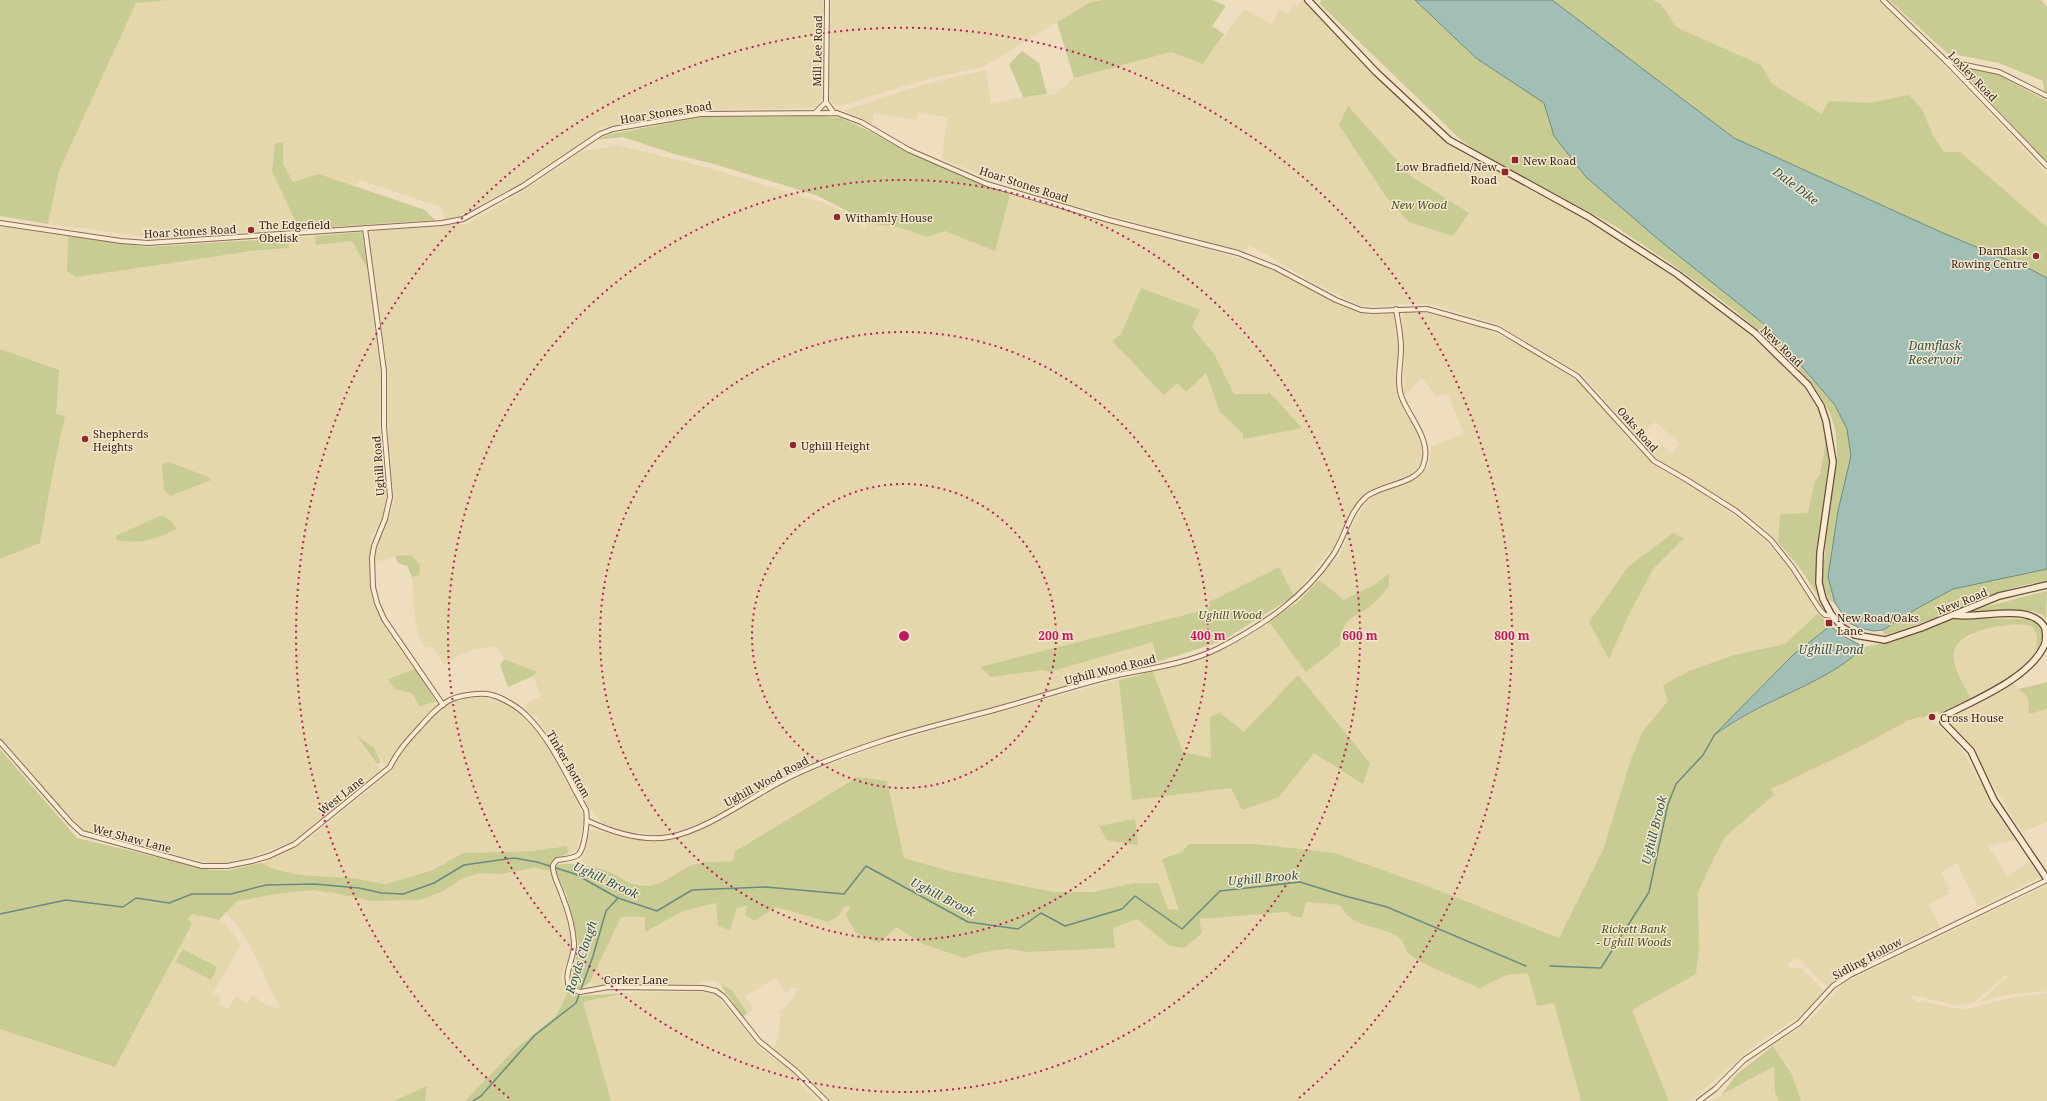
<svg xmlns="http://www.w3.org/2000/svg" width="2047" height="1101" font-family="'Noto Serif',serif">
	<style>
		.farmland { fill: #e3d7ab; fill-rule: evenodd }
		.green { fill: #c8cb92 }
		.water { fill: #a1bfb5; stroke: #698c82 }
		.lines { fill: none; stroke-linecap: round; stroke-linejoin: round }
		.stream { stroke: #698c82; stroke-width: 1.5 }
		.street-casing { stroke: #866d57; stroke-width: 6 }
		.secondary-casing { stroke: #674e3a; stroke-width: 8 }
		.street { stroke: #f9ead1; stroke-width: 4 }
		.secondary { stroke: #f9ead1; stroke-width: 5.5 }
		.ring { fill: none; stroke: #c2185b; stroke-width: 2; stroke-dasharray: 2 4 }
		.poi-dot { fill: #95262e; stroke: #f5e7cd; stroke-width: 1.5 }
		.labels { text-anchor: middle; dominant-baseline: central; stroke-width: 3; stroke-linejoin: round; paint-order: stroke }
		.street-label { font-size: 11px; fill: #35261b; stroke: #f5e7cd }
		.poi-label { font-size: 11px; fill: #35261b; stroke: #f5e7cd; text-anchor: start }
		.park-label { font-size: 11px; font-style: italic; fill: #485122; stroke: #f5e7cd }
		.water-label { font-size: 12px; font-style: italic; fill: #2a5550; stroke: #f5e7cd }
		.centre { fill: #c2185b; stroke: #f5e7cd; stroke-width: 2 }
		.ring-label { font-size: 12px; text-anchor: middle; font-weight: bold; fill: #c2185b; stroke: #f5e7cd; stroke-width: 3; stroke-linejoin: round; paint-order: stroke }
	</style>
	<rect width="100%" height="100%" fill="#eeddbe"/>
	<g class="farmland">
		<path d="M168,0H823L822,97L817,105L812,108L702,110L604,127L521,184L456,217L445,219L441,207L360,180L356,186L319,174L293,182L283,164V143L272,171L299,229L148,237L48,224L59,171L136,3Z"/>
		<path d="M831,0H1102L1091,2L1055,23L983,67L931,78L842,105H835L830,100Z"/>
		<path d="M1301,0H1304L1370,71L1453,146L1568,209L1625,242L1675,276L1748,332L1789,369L1814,400L1824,424L1827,437L1820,474L1814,483L1808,513L1780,514L1778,542L1763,527L1723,499L1663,463L1652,454L1661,445L1671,453L1680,443L1655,422L1638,438L1583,375L1497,324L1435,305L1412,303L1376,306L1359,305L1314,283L1250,245L1245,252L1090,210L1087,207L1085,209L1052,200L970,170L942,159L947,118L918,112L916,120L874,113L872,124L844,111L926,84L986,70L991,104L1023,97L1055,94L1074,78L1171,52L1203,64L1244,9L1272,25L1280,9L1289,14L1293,4L1297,7Z"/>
		<path d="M1653,0H1878L1945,66L2047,174V227L1944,152L1933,135L1922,109L1822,114L1772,84L1761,65L1676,27L1661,4Z"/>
		<path d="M617,145L709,168L821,202L847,213L865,229L868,224L898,227L928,237L945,231L995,251L1010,195L1259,264L1351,309L1369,315L1393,313L1398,346L1397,396L1414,425L1420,441L1422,457L1419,468L1417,471L1369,491L1359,500L1334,549H1331L1294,596L1279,567L1209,602L1210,607L1204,610L980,667L1043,670L1049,672L1153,642L1157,662L884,738L804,766L707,820L685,829L667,835H655L614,829L604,825L585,803L536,715L532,716L526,708L525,705L541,696L533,676L536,672L504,659L496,646L470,651L457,656L445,665L431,646L425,648L418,634L415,618L412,577L419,575L411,555L395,556L374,562L376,546L394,503L388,425V373L369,235L373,231L467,224L525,190L581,152ZM1200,310L1192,327L1214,354L1234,394H1267L1243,434L1220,412L1206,372L1185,392L1177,383L1112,342L1121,334Z"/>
		<path d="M0,225L68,236L67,271L288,248V238L315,236L317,245L352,241L367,268L381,369L380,432L386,498L382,518L371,539L370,589L380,617L416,669L388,680L393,689L412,693L420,706L436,702V706L427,714L385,766L374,748L356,736L381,770L293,842L262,853L218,865L89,833L80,828L0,737V559L40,543L53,472L65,416L56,415L27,359L0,349Z"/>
		<path d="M1405,312L1426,313L1484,328L1523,347L1560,370L1574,377L1648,460L1658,468L1686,483L1735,516L1768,543L1791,570L1807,594L1817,613L1785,644L1734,655L1668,701L1643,731L1631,759L1603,850L1559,939L1422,884L1335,853L1256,844H1189L1182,852L1162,859L1180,910L1168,909L1104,891L1054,892L949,871L904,858L887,781L858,777L734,852L733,861L693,865L672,878L655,885L633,884L611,872L574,864L581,860L585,854L590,829L641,839L668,840L718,822L803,775L875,747L1109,682L1212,656L1254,632L1298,602L1319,580L1331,563L1338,559L1356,518L1366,503L1381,491L1402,486L1421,475L1430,463L1431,447L1464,433L1447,393L1437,397L1422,378L1404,396V344L1402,324L1403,314Z"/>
		<path d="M2026,624L2032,626L2037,635L2036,653L2018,671L2004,681L1970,698L1954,661V650L1959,643L1975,633L1994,626Z"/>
		<path d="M2013,683L2028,698L2029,714L2047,709V822L2022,832L1967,742L1947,722L1952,716Z"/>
		<path d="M484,697L502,702L519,711L540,736L553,756L585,818L577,849L568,854L567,846L533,851L463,853L433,870L386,884L351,878L299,875L274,869L261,863L278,856L305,842L392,771L402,750L411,738L452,701L465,698Z"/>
		<path d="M1921,716L1937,725L1956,742L1967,759L1999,815L2014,836L2016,840L1988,846L2007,876L2030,862L2041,877L1984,905L1978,906L1957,863L1941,872L1950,889L1947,891L1949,894L1928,904L1940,927L1837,978L1830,985L1822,983L1798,958L1788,964L1789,968H1801L1824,991L1802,1015L1757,1043L1697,1096L1688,1101H1669L1632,1010L1696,974L1699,952L1698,893L1709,868L1725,837L1774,795L1770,789L1865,744L1909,720Z"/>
		<path d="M534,868L551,871L563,906L572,944L561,978L568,992L556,1016L514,1050L465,1101H425L427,1086L393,1101H0V1029L115,1067L192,924L188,919L192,914L224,922L241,945L213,993L221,998L218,1004L228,1009L236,997L247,1003L252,995L268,1006L280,1008L250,945L239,928L226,913L237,901L277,894L312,890L341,894L443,891L463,878L481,873L500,874Z"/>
		<path d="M2045,886L2047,888V991L2005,995L1980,1002L2008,976L2003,975L2004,977L1973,1003L1956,1005L1912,995L1911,998L1918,1002L1921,1001L1964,1010L2015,997L2047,993V1101H1801L1773,1046L1808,1022L1844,983Z"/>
		<path d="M1306,902L1340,905L1344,912L1370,927L1380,929L1399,937L1410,956L1478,988L1507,975L1528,973L1537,1006L1554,1002L1581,1101H829L813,1082L773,1050L778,1037L781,1015L779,1010L783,1009L792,999L798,989L791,987L786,993L776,978L745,996L754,1009L747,1013L732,990L713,980L712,982L700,981L699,984L595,985L590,982L621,917H645V932L683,911L716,903L730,930L737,908L776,907L828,922L838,916L845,906H852L896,927L923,944L964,958L977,954L1007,949L1028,952L1114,948L1113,928L1137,919L1170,946L1198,919L1287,912L1292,916Z"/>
		<path d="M704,992L716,995L761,1049L796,1074L798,1082L818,1101H611L583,1002L625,993Z"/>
		<path d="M1774,1066L1775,1092L1779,1101H1711Z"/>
	</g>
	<g class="green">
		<path d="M0,0H168L136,3L59,171L48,224L0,216Z"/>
		<path d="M1102,0H1213L1226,6L1212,26L1224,34L1203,64L1171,52L1074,78L1057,22L1091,2Z"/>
		<path d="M1322,0H1415L1476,58L1544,103L1554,136L1717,285L1769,328L1835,405L1847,429L1851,456L1838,512L1828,577L1835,603L1828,600L1822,582L1829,509L1837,455L1836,433L1830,413L1814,386L1772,341L1729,306L1673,265L1615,226L1477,152L1459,138L1319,3Z"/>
		<path d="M1552,0H1653L1661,4L1676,27L1761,65L1772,84L1822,114L1829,101L1869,103L1909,95L1922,109L1933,135L1944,152H1960L2047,227V278L2034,271L1943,233L1734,138Z"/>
		<path d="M1889,0H2041L2047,7V96L2045,95L2043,81L1999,63L1947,53Z"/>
		<path d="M1022,51L1039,63L1047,94L1023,97L1009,64Z"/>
		<path d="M1955,64L1998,75L2047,101V163Z"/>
		<path d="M1348,106L1412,177L1469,213L1453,236L1409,222L1387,198L1339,125Z"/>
		<path d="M821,116L841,118L865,129L909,153L1010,195L995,251L945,231L928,237L898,227L862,223L861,218L816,195L714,164L674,154L623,137L595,140L611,134L702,117Z"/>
		<path d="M275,143H283V164L293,182L319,174L425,210L435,220L299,229L272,171Z"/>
		<path d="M362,232L367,268L352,241L316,245L315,236Z"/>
		<path d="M68,236L148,247L288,238L289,248L252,251L76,277L67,271Z"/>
		<path d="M1141,288L1200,310L1192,327L1214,354L1234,394H1267L1269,392L1302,428L1243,439V434L1220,412L1206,373L1186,392L1177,383L1164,395L1112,341L1121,334Z"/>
		<path d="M0,349L59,370L56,414L65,416L53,472L40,543L0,559Z"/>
		<path d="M1827,437L1829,460L1816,584L1819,598L1802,571L1778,542L1780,514L1808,513L1814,483L1820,474Z"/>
		<path d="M169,462L208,477L211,480L170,496L164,489L162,465Z"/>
		<path d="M162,515L170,520L177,529C158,538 139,545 117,540L116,536Z"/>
		<path d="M1673,533L1684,538L1653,569L1628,616L1609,659L1589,622L1628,567Z"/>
		<path d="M411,555L420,565L419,575L412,577L407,566L398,563L395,556Z"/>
		<path d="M1279,567L1294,596L1222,641L1157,662L1153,642L1049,672L1043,670L991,677L980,667L1204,610L1210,607L1209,602Z"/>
		<path d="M2047,569V581C1989,588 1939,621 1884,635L1883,630L1916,609L1953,589Z"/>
		<path d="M1389,574V586C1384,592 1379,598 1374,603C1357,618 1341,615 1340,645L1306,672L1269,622L1298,602L1319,580L1344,600L1374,585Z"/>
		<path d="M2047,591L2046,619L2043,615L2033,611H1968Z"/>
		<path d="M1818,613L1830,626L1793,655L1716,734L1751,712L1818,679L1855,656L1864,647L1894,641L1954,618L2027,619C2047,626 2045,636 2036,653L2037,635L2032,626C2014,621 1958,629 1954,652C1951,666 1965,685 1970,698L1940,715L1937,711L1923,718L1920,717L1909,720L1865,744L1771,789L1774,795L1725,837L1709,868L1698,893L1699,952L1696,974L1632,1010L1669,1101H1581L1554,1003L1537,1006L1528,973L1507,975L1479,988C1458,978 1430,968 1411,956C1405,952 1404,940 1397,936C1377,924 1352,929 1340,905L1306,902L1302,917L1292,916L1287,912L1199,919L1202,933L1184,948L1170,946L1137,919L1113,928L1115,948L1028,952L1007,949L980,953L964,958L923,944L896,927L879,943L856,933L846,915L851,906H845L838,916L828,922L776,907L755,921L745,915L747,906L737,908L730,930L718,926L716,903L683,911L645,932V917H621L590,982L581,989L573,986L572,970L576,960L578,941L566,893L556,873V866C566,860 601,868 612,873C619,876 626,883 634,884C663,891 671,873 693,865C705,861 721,862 733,861L734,852L858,777L887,781L904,858L949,871L1054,892H1093L1135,883H1158L1168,909L1179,910L1162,859L1182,852L1189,844H1256L1335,853L1422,884L1559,938L1603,850L1631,759L1643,731L1668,701L1663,685L1692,670L1734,655L1785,644Z"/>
		<path d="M504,659L537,672L533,676L508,687L500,665Z"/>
		<path d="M416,669L436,702L419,706L412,693L394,689L388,679Z"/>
		<path d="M1153,672L1183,752L1211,758L1210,717L1220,713L1244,732L1298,675L1370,763L1363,784L1314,753L1279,797L1242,810L1231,788L1132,800L1119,680Z"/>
		<path d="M2047,682V709L2029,714L2028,698L2019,689Z"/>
		<path d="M356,735L374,748L381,762L377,764Z"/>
		<path d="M0,749L77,838L210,870H229L261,863L274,869L299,875L351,878L386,884L433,870L463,853L533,851L567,846L568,854L556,857L551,864V871L534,868L500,874L481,873L463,878L443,891L420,900L371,901L341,894L312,890L277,894L237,901L219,920L192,914L188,919L192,924L115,1067L0,1029Z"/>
		<path d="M1135,819L1138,845L1107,840L1099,826Z"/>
		<path d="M183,949L217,967L211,980L176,962Z"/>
		<path d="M720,984L732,990L747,1013L743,1017Z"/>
		<path d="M568,992L580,996L625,993L583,1002L611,1101H465L514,1050L556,1016Z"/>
		<path d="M1773,1046L1792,1075L1801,1101H1779L1775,1092L1774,1066L1721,1095L1737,1074Z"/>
		<path d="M427,1086L425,1101H393Z"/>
	</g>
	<g class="water">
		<path d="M1415,0H1552L1734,138L1943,233L2034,271L2047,278V569L1953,589L1916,609L1883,630L1874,631L1860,628L1849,623L1835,603L1828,577L1838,511L1851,456L1847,429L1835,405L1769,328L1659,240L1586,177L1554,136L1544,103L1476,58Z"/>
		<path d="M1830,626L1845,637L1864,647C1833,677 1788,692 1751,712C1738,719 1726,727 1714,735L1793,655Z"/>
	</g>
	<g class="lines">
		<g class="stream">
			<path d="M0,914L66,900L123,907L136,898L169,903L192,894H231L266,885L315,884L359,888L382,893L403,894L434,883L464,865L514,858L537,862L575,874L618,898L657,911L692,890L766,887L844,894L866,866L968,922L1018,929L1041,913L1065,926L1122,909L1135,896L1182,929L1220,891L1300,882L1345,896L1387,907L1526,966"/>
			<path d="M1550,966L1601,968L1649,892L1668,804L1676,784L1703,755L1715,734"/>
			<path d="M473,1101L481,1096L535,1035L576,1003L593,956L606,911L618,898"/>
		</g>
		<g class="street-casing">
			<g id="street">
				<path d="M1883,0L1946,61L2047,166"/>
				<path d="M1946,61L1999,72L2047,96"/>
				<path d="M826,102L834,113"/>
				<path d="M816,112L826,102L827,0"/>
				<path d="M0,223L121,241L148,243L442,223L463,219L523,186L600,134L613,129L701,114L837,113L861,122L909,150L987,184L1109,220L1238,253L1276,268L1336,300L1361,310L1372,311L1427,309L1498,329L1577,376L1654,461L1687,480L1736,511L1752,524L1771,540L1793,568L1820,610L1825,615L1833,616"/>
				<path d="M365,228L384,371V427L390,497L385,519L374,546L372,558L373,587L377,603L384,619L443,705"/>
				<path d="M0,742L71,823L82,833L202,866H227L252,861L269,856L295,844L390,767C397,752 407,741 419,728C428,718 438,706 450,700C460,695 482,692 492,695C503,698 518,707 526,715C552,740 568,779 586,810C588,820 585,846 579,854C574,859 564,859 557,860L553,865C552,875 559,885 562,895C568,910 573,927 574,943C575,959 562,973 570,989L580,992L608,987L703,988L716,991L724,997L759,1041L796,1071L826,1101"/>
				<path d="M588,821C612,832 641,842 669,837C707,830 749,798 784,780C815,764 849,752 882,741C921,728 962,719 1001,708C1037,698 1072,686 1109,677C1144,669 1184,665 1217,649C1262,626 1304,598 1333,555C1345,537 1349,512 1366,497C1380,485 1416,484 1423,466C1433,441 1410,419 1402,398C1396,383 1401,364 1401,348C1401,335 1398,322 1396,309"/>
				<path d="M1699,1101L1715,1089L1744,1060L1799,1023L1833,986L1850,975L2047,880"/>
			</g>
		</g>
		<g class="secondary-casing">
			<g id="secondary">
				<path d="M1308,0L1376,72L1449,140L1589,217L1677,274L1755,333L1808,385L1821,406L1826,421L1833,462L1820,553L1819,583L1823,599L1831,614L1842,627L1855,635L1885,640L1921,628L1999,596L2047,585"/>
				<path d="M1954,615C1978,620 2031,601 2045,628C2046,634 2047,640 2044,646C2029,678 1977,699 1946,715L1943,722L1971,751L1994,800L2047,879"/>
			</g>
		</g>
		<use href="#street" class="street"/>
		<use href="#secondary" class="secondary"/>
	</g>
	<g class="ring">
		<circle cx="904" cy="636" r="152"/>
		<circle cx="904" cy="636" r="304"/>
		<circle cx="904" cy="636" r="456"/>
		<path d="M509 1098A608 608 0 1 1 1299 1098"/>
	</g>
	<g class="poi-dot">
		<rect x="1511" y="156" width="8" height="8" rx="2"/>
		<rect x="1501" y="168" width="8" height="8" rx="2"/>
		<circle cx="837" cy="217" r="4"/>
		<circle cx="251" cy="230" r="4"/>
		<circle cx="2036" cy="256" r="4"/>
		<circle cx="85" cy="439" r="4"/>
		<circle cx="793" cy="445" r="4"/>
		<rect x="1825" y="619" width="8" height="8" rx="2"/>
		<circle cx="1932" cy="717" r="4"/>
	</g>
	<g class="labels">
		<g class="street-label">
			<text transform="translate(817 51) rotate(-89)">Mill Lee Road</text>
			<text transform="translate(1973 76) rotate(46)">Loxley Road</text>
			<text transform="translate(666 112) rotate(-9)">Hoar Stones Road</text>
			<text transform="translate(1024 184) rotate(18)">Hoar Stones Road</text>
			<text transform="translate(190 231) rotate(-3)">Hoar Stones Road</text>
			<text transform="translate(1782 346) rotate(44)">New Road</text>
			<text transform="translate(1638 429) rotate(49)">Oaks Road</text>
			<text transform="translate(378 466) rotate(-94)">Ughill Road</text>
			<text transform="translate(1962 601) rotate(-22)">New Road</text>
			<text transform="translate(1110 669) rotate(-14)">Ughill Wood Road</text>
			<text transform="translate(569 764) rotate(60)">Tinker Bottom</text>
			<text transform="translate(766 781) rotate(-28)">Ughill Wood Road</text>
			<text transform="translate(341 795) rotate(-38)">West Lane</text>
			<text transform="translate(132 838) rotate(15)">Wet Shaw Lane</text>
			<text transform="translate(1867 958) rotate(-28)">Sidling Hollow</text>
			<text x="636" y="979">Corker Lane</text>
		</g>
		<g class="poi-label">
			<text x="1523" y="160">New Road</text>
			<text x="1497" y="166" text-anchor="end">Low Bradfield/New<tspan x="1497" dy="13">Road</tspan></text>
			<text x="845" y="217">Withamly House</text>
			<text x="259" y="224">The Edgefield<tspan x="259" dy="13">Obelisk</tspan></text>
			<text x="2028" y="250" text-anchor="end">Damflask<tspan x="2028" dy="13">Rowing Centre</tspan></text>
			<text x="93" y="433">Shepherds<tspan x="93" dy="13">Heights</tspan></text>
			<text x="801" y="445">Ughill Height</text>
			<text x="1837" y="617">New Road/Oaks<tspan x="1837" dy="13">Lane</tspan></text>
			<text x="1940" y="717">Cross House</text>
		</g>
		<g class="park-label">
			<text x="1419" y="204">New Wood</text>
			<text x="1230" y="614">Ughill Wood</text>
			<text x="1634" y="928">Rickett Bank<tspan x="1634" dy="13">- Ughill Woods</tspan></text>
		</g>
		<g class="water-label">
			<text transform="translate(1796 186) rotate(37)">Dale Dike</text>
			<text x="1935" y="345">Damflask<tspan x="1935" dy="14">Reservoir</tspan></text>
			<text x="1831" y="649">Ughill Pond</text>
			<text transform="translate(1654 830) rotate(-76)">Ughill Brook</text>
			<text transform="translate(1263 878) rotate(-5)">Ughill Brook</text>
			<text transform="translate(606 880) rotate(25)">Ughill Brook</text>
			<text transform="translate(943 897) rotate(27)">Ughill Brook</text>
			<text transform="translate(581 957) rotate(-72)">Royds Clough</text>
		</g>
	</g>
	<circle cx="904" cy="636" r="6" class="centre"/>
	<g class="ring-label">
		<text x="1056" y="640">200 m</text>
		<text x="1208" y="640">400 m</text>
		<text x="1360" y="640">600 m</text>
		<text x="1512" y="640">800 m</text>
	</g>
</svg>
